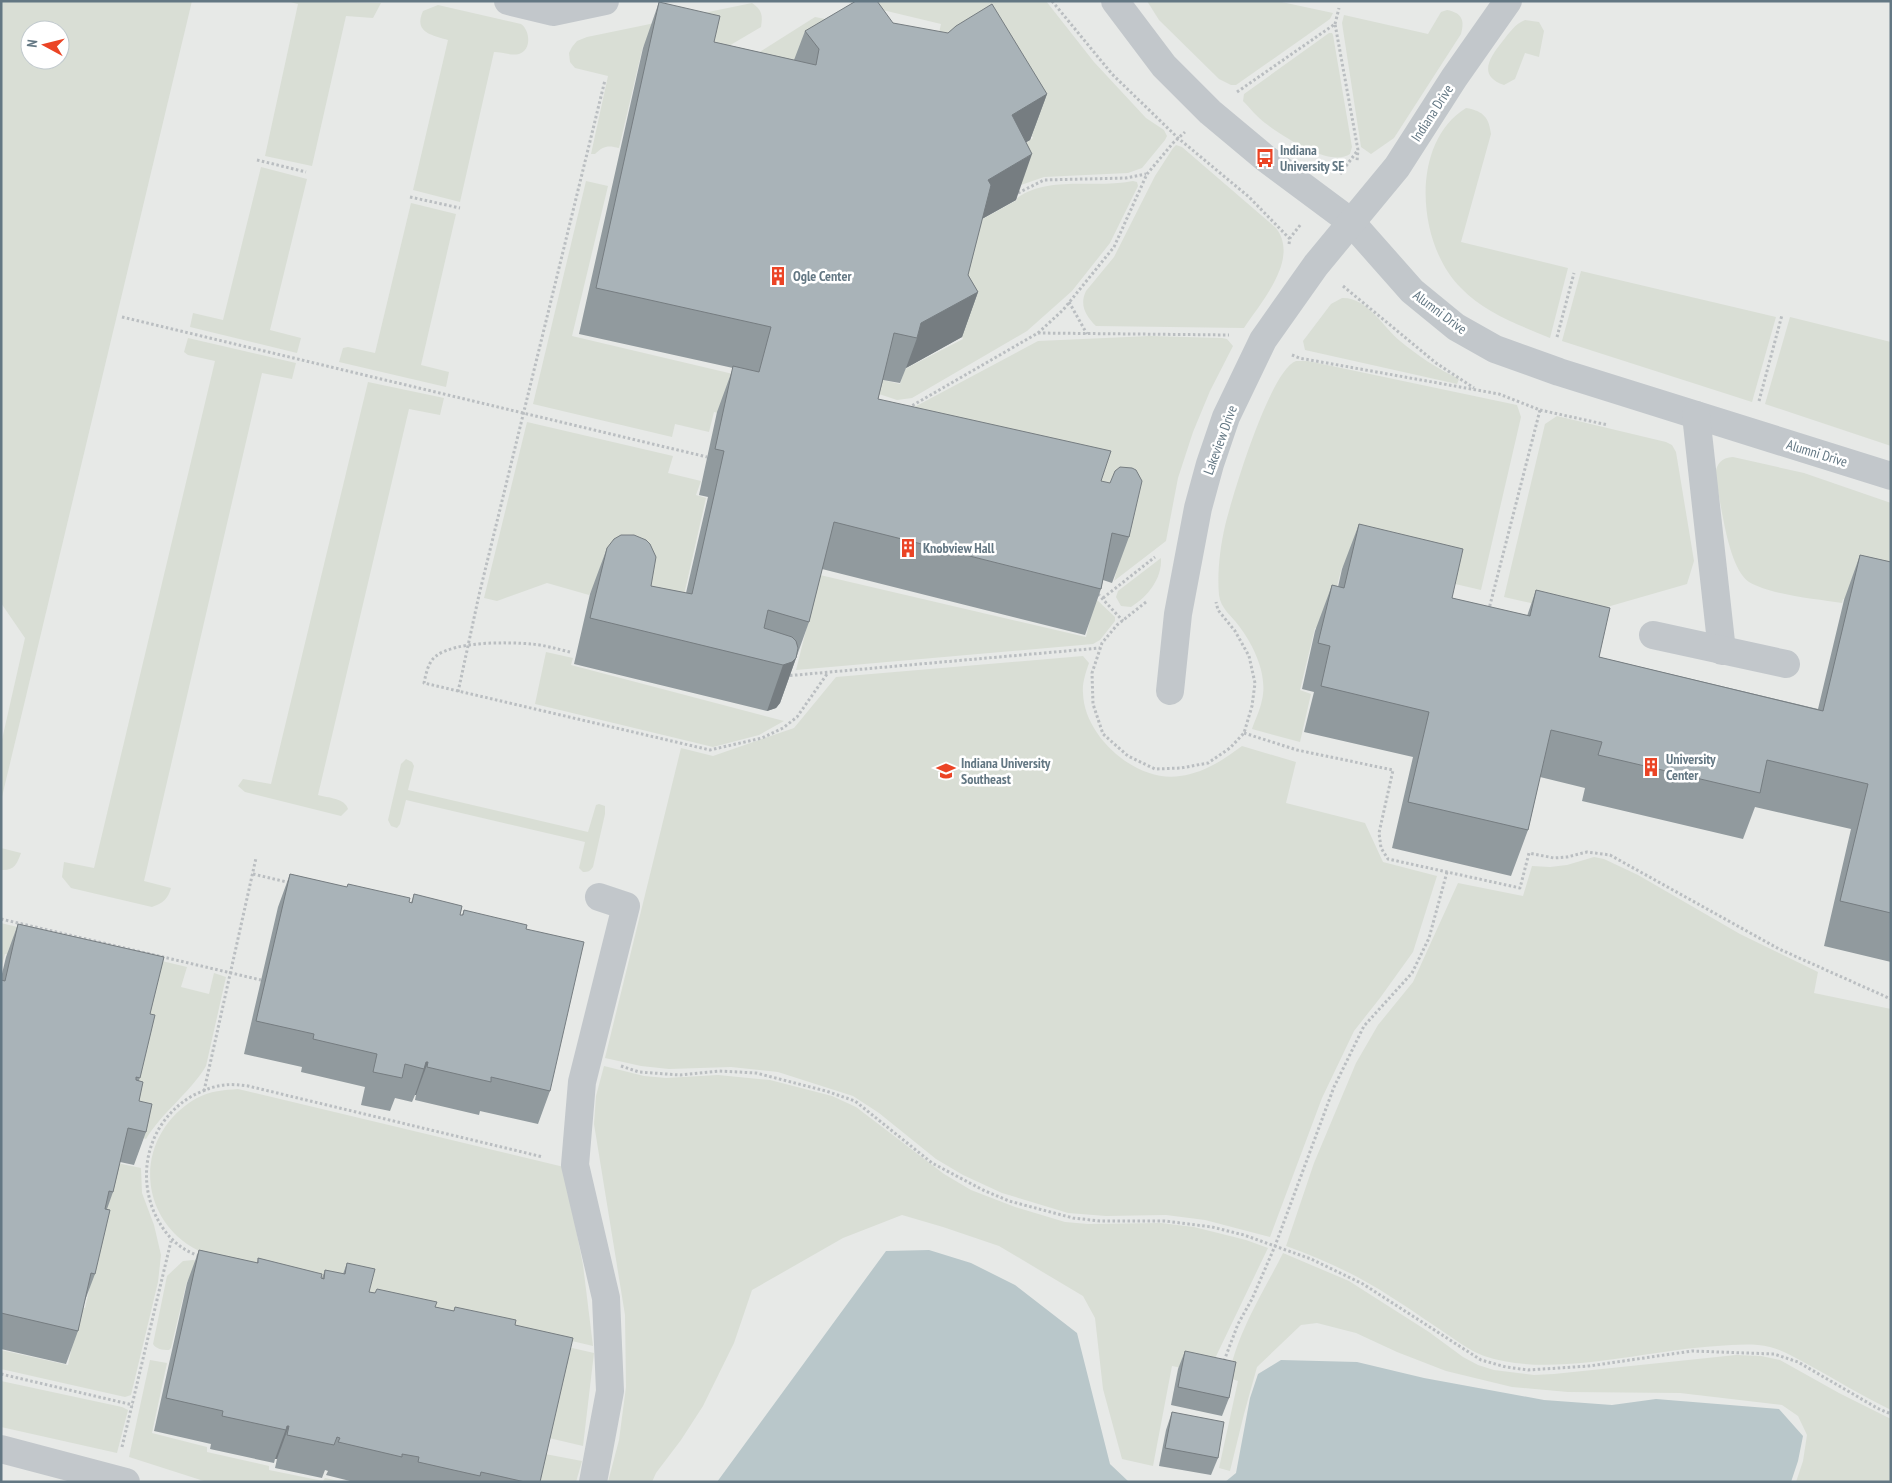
<svg xmlns="http://www.w3.org/2000/svg" width="1892" height="1483" font-family="'PT Sans Narrow',sans-serif">
	<style>
		.built { fill: #e7e9e7; fill-rule: evenodd }
		.green { fill: #d9ded5; fill-rule: evenodd }
		.water { fill: #b9c7ca }
		.lines { fill: none; stroke-linecap: round; stroke-linejoin: round }
		.path { stroke: #babec1; stroke-width: 3; stroke-dasharray: 2.5 2.5; stroke-linecap: butt }
		.minor { stroke: #c2c7cb; stroke-width: 28 }
		.wall { fill: #919a9e }
		.shaded-wall { fill: #767d81 }
		.building { fill: #a9b3b8; stroke: #767d81 }
		.labels { text-anchor: middle; dominant-baseline: central; stroke-width: 5; stroke-linejoin: round; paint-order: stroke }
		.street-label { font-size: 14px; fill: #637783; stroke: #fff }
		.poi-label { font-size: 14px; font-weight: bold; fill: #637783; stroke: #fff; text-anchor: start }
	</style>
	<rect width="100%" height="100%" fill="#f9f9f6"/>
	<path class="built" d="M1,1H1891V1482H1ZM30,30H60V60H30Z"/>
	<g class="green">
		<path d="M1,1H192L1,801V744L25,638L1,603ZM30,30H60V60H30Z"/>
		<path d="M286,1L381,3L373,18L346,16L312,166L265,156L298,4Z"/>
		<path d="M845,1H1046L1094,62L1146,118L1164,130L1167,136L1165,140L1142,168L1128,173L1044,177L1012,188L999,162L1033,138L980,44L934,55L941,24Z"/>
		<path d="M1147,1H1277L1333,13L1330,19L1236,85H1231L1219,79L1159,20Z"/>
		<path d="M752,3C762,10 763,15 761,27L705,60L643,46L619,148C608,145 603,146 595,154H591L608,76L575,68L570,62L569,53L572,47L577,41L587,37Z"/>
		<path d="M438,5L521,24C530,30 532,50 519,54C512,56 502,52 494,52L460,202L413,190L448,40C433,35 413,33 423,11Z"/>
		<path d="M1447,10C1462,13 1465,20 1461,34L1394,138L1371,154L1361,147L1342,23L1344,15L1428,34L1441,12Z"/>
		<path d="M815,17L851,24L786,77L731,70Z"/>
		<path d="M1525,20L1539,22L1544,31L1539,57L1525,53L1515,79L1504,85C1477,76 1490,57 1502,42C1509,33 1515,24 1525,20Z"/>
		<path d="M1329,33H1332L1333,35L1352,147L1350,154C1330,168 1281,135 1265,123C1257,117 1250,108 1243,101L1244,94Z"/>
		<path d="M1466,108C1484,111 1489,118 1491,134L1461,242L1568,268L1550,338C1519,325 1485,313 1461,288C1417,245 1409,143 1466,108Z"/>
		<path d="M1176,145L1182,147L1276,228C1300,259 1261,302 1244,328L1096,326C1086,316 1079,305 1086,291L1114,257L1155,176L1173,148Z"/>
		<path d="M261,167L307,179L270,330L301,338L297,353L190,327L193,313L223,320Z"/>
		<path d="M586,181L608,186L572,336L733,374L723,414L714,412L709,432L675,424L672,437L533,404Z"/>
		<path d="M1133,181L1137,182L1138,186L1110,243L1072,291L1027,331L912,398L897,400L879,394L878,379L900,384L905,369L963,339L954,320L972,225L1017,200V198C1050,175 1095,189 1133,181Z"/>
		<path d="M411,203L456,214L421,365L449,372L446,387L339,362L343,348L348,347L375,353Z"/>
		<path d="M1581,271L1776,317L1752,402L1562,341Z"/>
		<path d="M1342,298C1367,297 1383,327 1400,341C1418,356 1438,369 1459,379L1457,384L1305,350L1303,341L1331,304Z"/>
		<path d="M1790,317L1891,342V446L1765,404Z"/>
		<path d="M1150,336L1222,338L1227,339L1233,346L1210,391L1193,432L1178,478L1166,541L1114,581L1128,527L905,412L1038,341Z"/>
		<path d="M188,338L296,363L292,379L262,373L144,881L171,888C168,899 163,903 152,907L71,888L62,877L64,862L94,868L215,361L188,355L184,352Z"/>
		<path d="M1296,361H1308L1517,405L1521,417L1481,590L1451,583L1448,591L1342,567L1325,631L1315,628L1300,690L1311,694L1300,742L1252,729C1255,720 1260,710 1262,700C1268,675 1254,646 1239,626C1231,615 1221,609 1219,595C1217,573 1220,548 1225,526C1232,497 1270,370 1296,361Z"/>
		<path d="M368,382L444,398L440,415L409,409L318,795C328,798 345,798 348,809L341,816L245,792L238,786L243,779L271,784Z"/>
		<path d="M1557,416L1666,442L1672,445L1676,452L1694,561L1687,584L1607,607L1603,619L1504,597L1545,424Z"/>
		<path d="M527,422L673,456L668,473L701,481L696,495L706,498L674,639L595,584L589,595L547,583L497,601L484,598Z"/>
		<path d="M1733,457L1804,473L1891,503V610L1843,599L1842,603C1816,599 1771,595 1749,582C1727,567 1721,500 1715,475C1717,463 1721,458 1733,457Z"/>
		<path d="M1161,558C1162,579 1148,596 1131,607L1121,606L1116,597L1118,591Z"/>
		<path d="M820,575L1086,637L1095,598L1115,617V621L1100,640L1093,644L796,670Z"/>
		<path d="M546,652L573,658L571,665L784,721L759,735L713,747L535,704Z"/>
		<path d="M1083,656L1089,663C1086,672 1082,683 1083,693C1084,737 1137,783 1180,776C1204,773 1223,760 1242,746L1296,762L1286,803L1365,823L1383,862L1437,876L1413,952L1380,998L1354,1031L1322,1098L1270,1237L1205,1220L1166,1215L1106,1216L1068,1213L1002,1193L963,1175L936,1159L879,1113L853,1096L778,1072L731,1067L669,1069L641,1066L605,1058L681,748L713,756L794,728L836,677Z"/>
		<path d="M406,759L412,762L414,766L408,790L588,832L596,805L599,804L605,806V814L593,867C590,871 589,872 583,872L579,868L585,842L406,800L400,824L397,828L391,826L388,820L401,764Z"/>
		<path d="M1,848L21,853C17,864 14,871 1,870Z"/>
		<path d="M1594,857L1604,859L1638,875L1740,934L1818,972L1814,993L1891,1009V1410C1862,1396 1835,1379 1807,1364C1796,1358 1783,1350 1770,1347C1753,1343 1734,1345 1717,1346C1645,1350 1552,1379 1484,1356C1473,1352 1463,1345 1454,1339C1433,1325 1412,1310 1391,1297C1358,1275 1322,1259 1286,1246L1314,1163L1356,1063L1378,1025L1413,982L1458,883L1523,896L1532,866L1550,867L1567,865Z"/>
		<path d="M1,923L79,942L75,968L5,954L1,969Z"/>
		<path d="M95,945L187,967L181,987L209,994L214,973L226,977L206,1066C190,1093 163,1111 146,1139L128,1133Z"/>
		<path d="M604,1066L644,1076L666,1078L718,1075L770,1080L832,1096L856,1107L944,1174L971,1190L1015,1207L1065,1222L1088,1224L1161,1223L1194,1227L1246,1240L1268,1248L1208,1373L1172,1366L1153,1466L1122,1459L1103,1389L1095,1318L1083,1296L999,1246L943,1227L902,1215L843,1238L752,1290L734,1343L703,1406L681,1440L656,1473L652,1482H608L619,1440L626,1387L625,1315L594,1124L596,1096Z"/>
		<path d="M238,1089L564,1167L583,1265L593,1346L215,1256C206,1253 195,1250 187,1244C133,1205 140,1130 197,1098C210,1091 224,1090 238,1089Z"/>
		<path d="M117,1163L141,1168L142,1193L154,1225L161,1255L158,1282L131,1395L125,1397L1,1369V1350L68,1365L80,1308H85L100,1242L95,1241Z"/>
		<path d="M1283,1253L1349,1281L1429,1332L1463,1357L1478,1365L1494,1370L1534,1375L1554,1374L1736,1355L1761,1356L1780,1360L1839,1393L1891,1419V1482H1796L1803,1461L1807,1435L1798,1416L1782,1405L1680,1393L1568,1392L1512,1387L1446,1371L1397,1352L1356,1333L1317,1323L1301,1325L1257,1367L1244,1414L1230,1471L1219,1468L1238,1381L1229,1378C1235,1336 1264,1291 1283,1253Z"/>
		<path d="M193,1260L324,1289L245,1294L187,1281L171,1348L169,1350C162,1350 156,1349 153,1344L167,1276L183,1261Z"/>
		<path d="M490,1329L594,1353L583,1446L549,1438Z"/>
		<path d="M150,1360L167,1363L152,1433L207,1447V1452L269,1466V1470L323,1481L325,1478L343,1482H207L129,1457Z"/>
		<path d="M1,1381L122,1407L128,1410L117,1453L1,1427Z"/>
		<path d="M545,1454L582,1461L576,1482H538Z"/>
	</g>
	<g class="water">
		<path d="M929,1250L971,1263L1015,1285L1077,1333L1110,1464L1129,1482H717L886,1251Z"/>
		<path d="M1281,1360L1357,1362L1424,1378L1544,1400L1612,1405L1656,1399L1779,1409L1803,1436L1798,1461L1791,1482H1225L1236,1473L1250,1398L1258,1374Z"/>
	</g>
	<g class="lines">
		<g class="path">
			<path d="M1052,1L1112,74L1178,138L1249,197L1290,239"/>
			<path d="M1335,24L1339,8"/>
			<path d="M1237,92L1335,24L1358,150L1357,161"/>
			<path d="M257,160L306,172"/>
			<path d="M1340,174L1358,150"/>
			<path d="M1018,193L1044,180L1126,178L1146,174"/>
			<path d="M410,197L460,208"/>
			<path d="M1289,244L1290,238L1301,224"/>
			<path d="M1343,286L1436,363L1474,388"/>
			<path d="M1069,302L1087,334"/>
			<path d="M122,317L707,457"/>
			<path d="M1038,333L1063,310L1114,247L1147,174L1173,143L1185,132"/>
			<path d="M1557,337L1574,273"/>
			<path d="M1292,355L1299,358L1499,394L1540,410L1489,609"/>
			<path d="M1759,401L1782,315"/>
			<path d="M908,408L1038,333L1229,335"/>
			<path d="M1540,410L1608,425"/>
			<path d="M1098,594L1123,621"/>
			<path d="M1103,598L1155,557"/>
			<path d="M1146,602L1117,625L1102,643L1092,673L1093,704L1103,734L1128,756L1155,769L1181,768L1208,763L1230,748L1244,733L1252,706L1255,683L1249,656L1235,631L1218,610L1216,602"/>
			<path d="M570,652C557,649 544,645 532,644C507,642 456,641 436,656C428,662 426,674 424,683L710,750L762,738L783,728L797,717L827,674"/>
			<path d="M785,676L1100,648"/>
			<path d="M458,692L479,595L605,80"/>
			<path d="M1244,733L1297,750L1393,770L1379,833L1381,848L1388,859L1520,888L1529,853L1554,858L1567,857L1587,852L1610,855L1779,949L1891,999"/>
			<path d="M253,874L291,883"/>
			<path d="M1,919L261,980"/>
			<path d="M621,1066L639,1072L680,1075L719,1071L756,1073L826,1091L855,1101L932,1163L983,1190L1009,1201L1073,1218L1100,1221H1165L1212,1227L1244,1235L1311,1259L1363,1284L1481,1360L1506,1367L1528,1370L1589,1366L1692,1351L1774,1354L1798,1362L1877,1408L1891,1414"/>
			<path d="M204,1091L256,858"/>
			<path d="M199,1256C177,1248 164,1234 154,1212C136,1169 151,1120 192,1096C202,1091 213,1086 225,1085C232,1084 240,1085 248,1086L543,1157"/>
			<path d="M1224,1361L1238,1324L1252,1299L1275,1246L1334,1087L1364,1026L1412,973L1429,938L1447,872"/>
			<path d="M1,1374L133,1405"/>
			<path d="M122,1447L171,1241"/>
		</g>
		<g class="minor">
			<path d="M508,1L553,12L605,1"/>
			<path d="M1115,1L1164,66L1210,112L1265,158L1351,222L1412,291L1456,327L1495,349L1559,372L1891,476"/>
			<path d="M1696,415L1722,651"/>
			<path d="M1653,635L1786,664"/>
			<path d="M1170,691L1178,614L1198,508L1210,464L1226,417L1263,340L1316,265L1397,167L1454,78L1508,1"/>
			<path d="M1,1449L126,1482"/>
			<path d="M593,1482L610,1391L606,1298L575,1165L582,1082L626,906L599,897"/>
		</g>
	</g>
	<g class="wall">
		<path d="M659,2L714,42L794,60L805,31L893,23L1047,94L1030,140L1026,142L1016,200L982,219L968,275L978,292L962,337L906,368L900,383L883,380L878,399L1101,481L1129,537L1112,583L1103,580L1101,589L1085,635L822,569L809,622L780,703L776,708L767,711L574,664L590,594L607,548L651,586L686,593L708,497L699,495L717,412L733,368L579,334L643,48Z"/>
		<path d="M1359,524L1452,598L1527,616L1536,590L1599,657L1818,709L1844,600L1860,555L1891,562V962L1824,946L1851,829L1755,807L1743,839L1582,801L1585,788L1540,777L1528,830L1511,876L1392,848L1413,757L1304,732L1314,692L1302,689L1315,631L1332,585L1338,587L1342,569Z"/>
		<path d="M290,874L409,902L411,903L414,894L460,915H462L464,910L526,929L550,1091L538,1124L480,1111L479,1115L415,1100L416,1095H415L412,1102L395,1098L390,1111L361,1105L365,1087L301,1072L302,1067L244,1054L278,907Z"/>
		<path d="M18,924L150,1014L139,1081V1101L146,1132L134,1165L120,1162L113,1192L107,1209L95,1274L84,1303L78,1331L66,1364L1,1349V978L6,957Z"/>
		<path d="M199,1250L257,1263L258,1258L322,1278L325,1270L343,1274L347,1263L369,1292L515,1325L540,1482H354L326,1475L328,1471L325,1470L322,1478L275,1468L277,1459H275L274,1463L210,1449L211,1444L154,1431L187,1283Z"/>
		<path d="M1185,1351L1229,1398L1222,1416L1171,1405L1178,1369Z"/>
		<path d="M1172,1412L1218,1458L1211,1475L1159,1466L1166,1430Z"/>
	</g>
	<g class="shaded-wall">
		<path d="M1047,94L1030,140L995,161L1012,115Z"/>
		<path d="M1032,154L1016,200L971,225L988,180Z"/>
		<path d="M978,292L962,337L906,368L917,338L921,323Z"/>
		<path d="M796,658L780,703L776,708L767,711L783,665Z"/>
		<path d="M426,1062H428L416,1095H415Z"/>
		<path d="M287,1426H289L277,1459H275Z"/>
	</g>
	<g class="building">
		<path d="M856,1H877L893,23L948,33L956,26L992,4L1047,94L1012,115L1032,154L988,180L991,185L968,275L978,292L921,323L917,338L894,333L878,399L1111,451L1101,481L1110,483L1115,471L1120,467L1132,468L1136,470L1142,481L1129,537L1112,533L1101,589L834,522L809,622L768,610L764,628L792,637L796,641L798,648L796,658L792,662L783,665L590,618L607,548L614,539L621,535H634L646,540L650,544L656,557L651,586L692,594L724,451L715,449L733,366L759,372L771,327L596,288L659,2L720,16L714,42L816,65L819,49L805,31Z"/>
		<path d="M1359,524L1463,549L1452,598L1530,616L1536,590L1610,608L1599,657L1823,711L1860,555L1891,562V913L1840,901L1868,784L1767,760L1760,793L1598,755L1602,742L1551,730L1528,830L1408,802L1429,712L1321,686L1330,646L1318,643L1332,585L1344,588Z"/>
		<path d="M290,874L347,887L348,884L410,898L409,902L412,903L414,894L462,906L460,915H463L464,910L527,925L526,929L584,942L550,1091L491,1077V1082L427,1067L428,1062H426L424,1069L405,1064L402,1078L373,1072L377,1054L313,1039L314,1034L256,1021Z"/>
		<path d="M18,924L164,957L150,1014L155,1015L140,1078L136,1077V1080L143,1082L139,1101L152,1104L146,1132L128,1128L113,1192L109,1191L105,1209L110,1210L95,1274L91,1273L78,1331L1,1313V980L5,981Z"/>
		<path d="M199,1250L258,1263V1258L322,1274L321,1278L324,1279L325,1270L345,1274L347,1263L375,1269L369,1292L375,1293L377,1289L437,1302L435,1307L454,1311L455,1307L516,1320L515,1325L573,1338L540,1482H525L481,1472L480,1476L418,1462L419,1457L402,1454V1457L338,1442L340,1438L337,1437L334,1445L287,1435L289,1426H287L286,1430L222,1416L223,1411L166,1398Z"/>
		<path d="M1185,1351L1236,1362L1229,1398L1178,1387Z"/>
		<path d="M1172,1412L1224,1422L1218,1458L1165,1448Z"/>
	</g>
	<defs>
		<g id="bus-bare" transform="scale(1.5)"><path d="M-5-6H5V4H4V6H2V4H-2V6H-4V4H-5ZM-3.5-4V0h7V-4ZM-3.5 1.2v1.5H-2V1.2ZM2 1.2v1.5H3.5V1.2Z" fill="#eb4425" stroke="#fff" stroke-width="2.5" paint-order="stroke"/></g>
		<g id="building-bare" transform="scale(1.5)"><path d="M-4-6H4V6H1V3H-1V6H-4ZM-2.5-4.3h1.7v1.8h-1.7ZM.8-4.3h1.7v1.8H.8ZM-2.5-1h1.7V.8h-1.7ZM.8-1h1.7V.8H.8Z" fill="#eb4425" stroke="#fff" stroke-width="2.5" paint-order="stroke"/></g>
		<g id="university-bare" transform="scale(1.5)"><path d="M0-5L7-2L0 1L-7-2ZM-4 1L0 2.5L4 1V4Q0 6-4 4Z" fill="#eb4425" stroke="#fff" stroke-width="2.5" paint-order="stroke"/></g>
	</defs>
	<g fill-rule="evenodd">
		<use href="#bus-bare" x="1265" y="158"/>
		<use href="#building-bare" x="778" y="276"/>
		<use href="#building-bare" x="908" y="548"/>
		<use href="#building-bare" x="1651" y="767"/>
		<use href="#university-bare" x="946" y="771"/>
	</g>
	<g class="labels">
		<g class="street-label">
			<text transform="translate(1432 113) rotate(-57)">Indiana Drive</text>
			<text transform="translate(1440 312) rotate(37)">Alumni Drive</text>
			<text transform="translate(1220 440) rotate(-70)">Lakeview Drive</text>
			<text transform="translate(1817 453) rotate(17)">Alumni Drive</text>
		</g>
		<g class="poi-label">
			<text x="1280" y="150">Indiana<tspan x="1280" dy="16">University SE</tspan></text>
			<text x="793" y="276">Ogle Center</text>
			<text x="923" y="548">Knobview Hall</text>
			<text x="1666" y="759">University<tspan x="1666" dy="16">Center</tspan></text>
			<text x="961" y="763">Indiana University<tspan x="961" dy="16">Southeast</tspan></text>
		</g>
	</g>
	<rect width="1892" height="1483" fill="none" stroke="#637783" stroke-width="5"/>
	<g transform="translate(45 45) rotate(277)"><circle r="24" fill="#ffffff" stroke="#c1c9cd"/>
	<path d="M0-4L9 19L0 12L-9 19Z" fill="#eb4425"/>
	<text y="-8" font-size="14" font-weight="bold" text-anchor="middle" fill="#637783">N</text>
	</g>
</svg>
